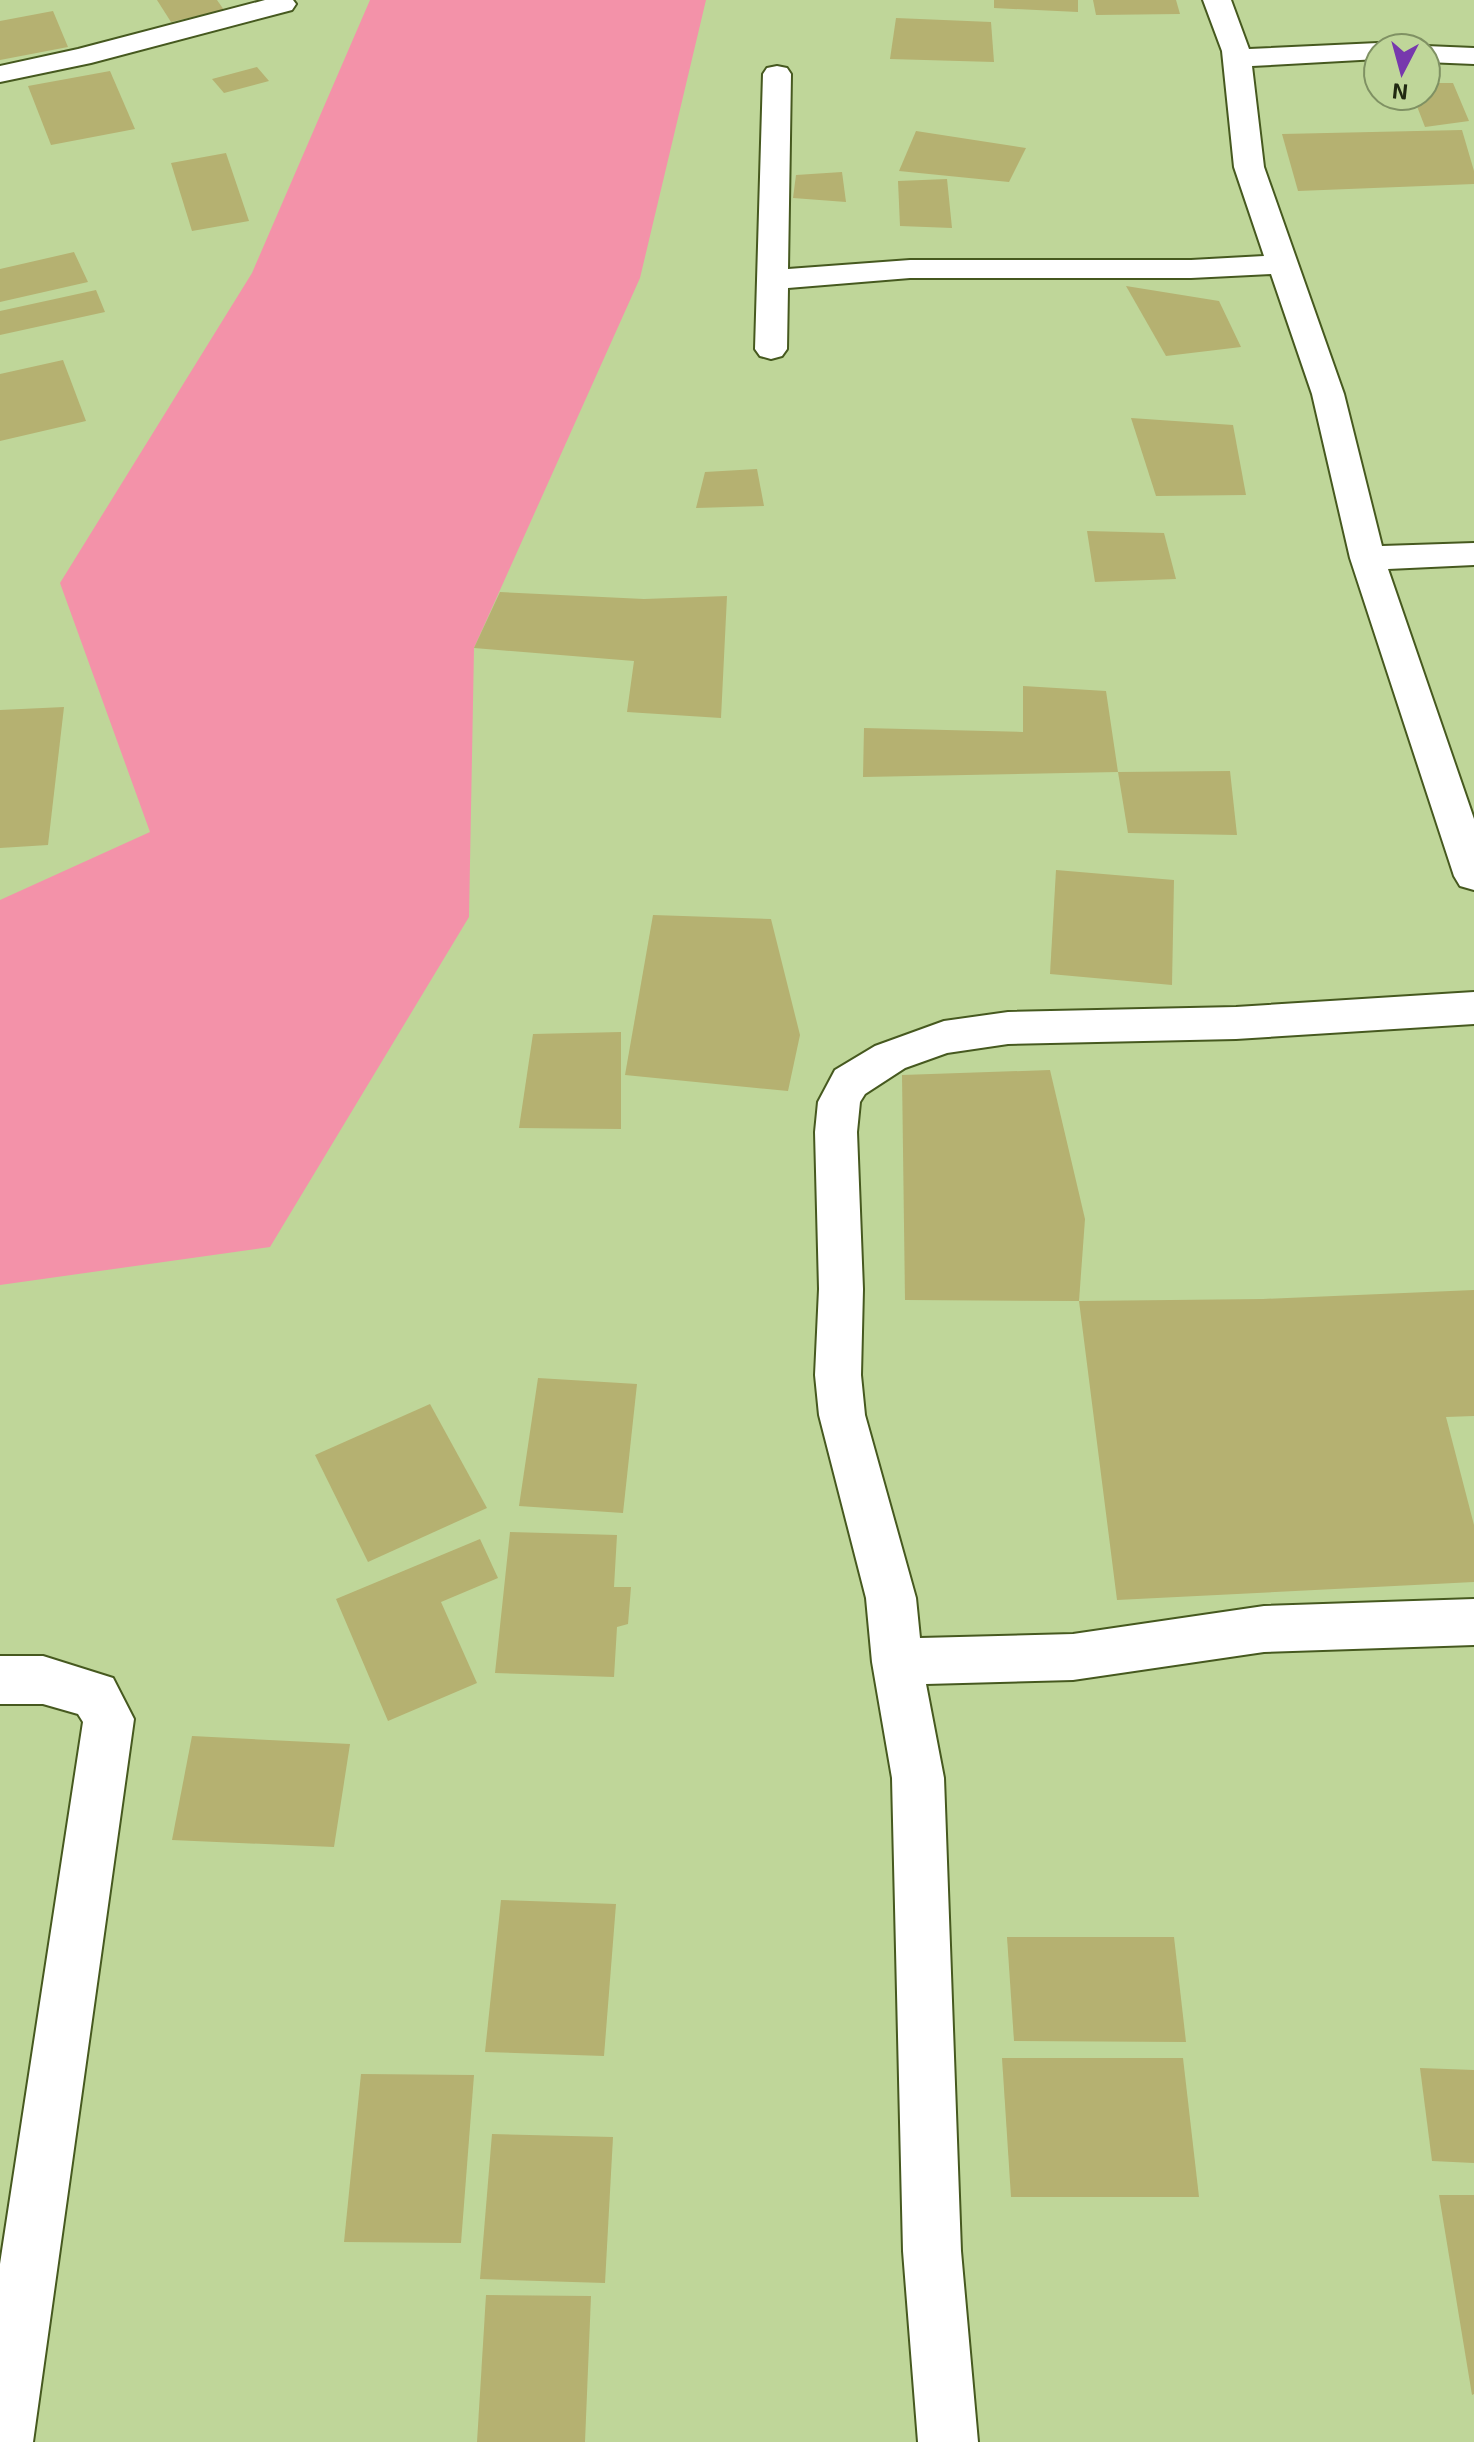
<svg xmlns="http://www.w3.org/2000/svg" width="1474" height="2442" font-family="'Exo 2',sans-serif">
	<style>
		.green { fill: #f392a9 }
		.building { fill: #b5b171 }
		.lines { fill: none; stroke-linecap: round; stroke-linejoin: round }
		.minor-casing { stroke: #46591f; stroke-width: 4 }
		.minor { fill: #fff; fill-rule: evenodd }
	</style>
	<rect width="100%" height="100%" fill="#bfd699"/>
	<path class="green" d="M370,0H706L640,278L474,648L469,917L270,1247L0,1285V900L150,832L60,583L252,273Z"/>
	<g class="building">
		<path d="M157,0H217L224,10L171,22Z"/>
		<path d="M994,0H1078V12L994,8Z"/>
		<path d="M1093,0H1176L1180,14L1096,15Z"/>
		<path d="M53,11L68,47L0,60V21Z"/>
		<path d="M896,18L991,22L994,62L890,59Z"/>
		<path d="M257,67L269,81L224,93L212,79Z"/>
		<path d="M110,71L135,129L51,145L28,86Z"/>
		<path d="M1426,83H1453L1469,121L1425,127L1413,96H1426Z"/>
		<path d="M1462,130L1474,171V184L1298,191L1282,134Z"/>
		<path d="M916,131L1026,148L1009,182L899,171Z"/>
		<path d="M226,153L249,221L192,231L171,163Z"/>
		<path d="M842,172L846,202L793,198L796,175Z"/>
		<path d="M947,179L952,228L900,226L898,181Z"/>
		<path d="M74,252L88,282L0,302V269Z"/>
		<path d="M1126,286L1219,301L1241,347L1166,356Z"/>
		<path d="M96,290L105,312L0,335V311Z"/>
		<path d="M63,360L86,421L0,441V374Z"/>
		<path d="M1131,418L1233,425L1246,495L1156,496Z"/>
		<path d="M757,469L764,506L696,508L705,472Z"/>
		<path d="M1087,531L1164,533L1176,579L1095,582Z"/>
		<path d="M500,592L644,599L727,596L721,718L627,712L634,661L474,648Z"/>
		<path d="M1023,686L1106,691L1118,772L863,777L864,728L1023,732Z"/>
		<path d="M64,707L48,845L0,848V710Z"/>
		<path d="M1230,771L1237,835L1128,833L1118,772Z"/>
		<path d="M1056,870L1174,880L1172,985L1050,974Z"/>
		<path d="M653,915L771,919L800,1035L788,1091L625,1075Z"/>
		<path d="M621,1032V1129L519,1128L533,1034Z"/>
		<path d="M1050,1070L1085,1219L1079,1301L905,1300L902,1075Z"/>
		<path d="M1474,1290V1416L1446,1417L1474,1525V1582L1117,1600L1079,1301L1263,1299Z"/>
		<path d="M538,1378L637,1384L623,1513L519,1506Z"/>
		<path d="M430,1404L487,1508L368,1562L315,1455Z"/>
		<path d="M510,1532L617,1535L614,1587H631L628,1624L617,1627L614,1677L495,1673Z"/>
		<path d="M480,1539L498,1578L441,1602L477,1683L388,1721L336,1599Z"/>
		<path d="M192,1736L350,1744L334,1847L172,1840Z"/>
		<path d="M501,1900L616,1904L604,2056L485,2052Z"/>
		<path d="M1007,1937H1174L1186,2042L1014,2041Z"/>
		<path d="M1002,2058H1183L1199,2197H1011Z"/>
		<path d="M1420,2068L1474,2070V2163L1432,2161Z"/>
		<path d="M361,2074L474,2075L461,2243L344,2242Z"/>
		<path d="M492,2134L613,2137L605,2283L480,2279Z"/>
		<path d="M1439,2195H1474V2394L1472,2395Z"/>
		<path d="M486,2295L591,2296L585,2442H477Z"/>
	</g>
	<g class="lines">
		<g class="minor-casing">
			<g id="minor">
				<path d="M265,0H293L296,4L292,10L91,63L0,82V66L78,49Z"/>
				<path d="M1203,0H1231L1249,49L1378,43L1390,48H1378V59L1252,66L1264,167L1344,394L1382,546L1474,543V565L1388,569L1474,819V890L1460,886L1454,876L1350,558L1312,394L1271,274L1191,278H910L788,288L787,349L782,356L771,359L760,356L755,349L763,74L767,68L777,66L787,68L791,74L788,269L910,260H1191L1264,256L1234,167L1222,51Z"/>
				<path d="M1426,46L1474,48V64L1426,62V48H1416Z"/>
				<path d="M1474,992V1024L1236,1039L1008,1044L947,1053L905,1068L865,1094L860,1102L857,1132L863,1289L861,1375L865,1415L916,1598L920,1638L1073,1634L1264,1606L1474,1599V1645L1264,1652L1073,1680L926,1684L944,1778L961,2251L978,2442H918L903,2251L892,1778L872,1662L866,1598L819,1415L815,1375L819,1289L815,1132L818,1102L835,1070L875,1046L944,1021L1008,1012L1236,1007Z"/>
				<path d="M0,1656H43L113,1678L134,1719L33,2442H0V2264L83,1722L78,1714L43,1704H0Z"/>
			</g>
		</g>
		<use href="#minor" class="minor"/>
	</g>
	<g transform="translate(1402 72) rotate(186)"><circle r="38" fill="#bfd699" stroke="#7f9163" stroke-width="2"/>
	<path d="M0-6L14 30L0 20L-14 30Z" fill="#7738ad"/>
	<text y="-12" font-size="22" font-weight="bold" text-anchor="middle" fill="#202911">N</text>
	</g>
</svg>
